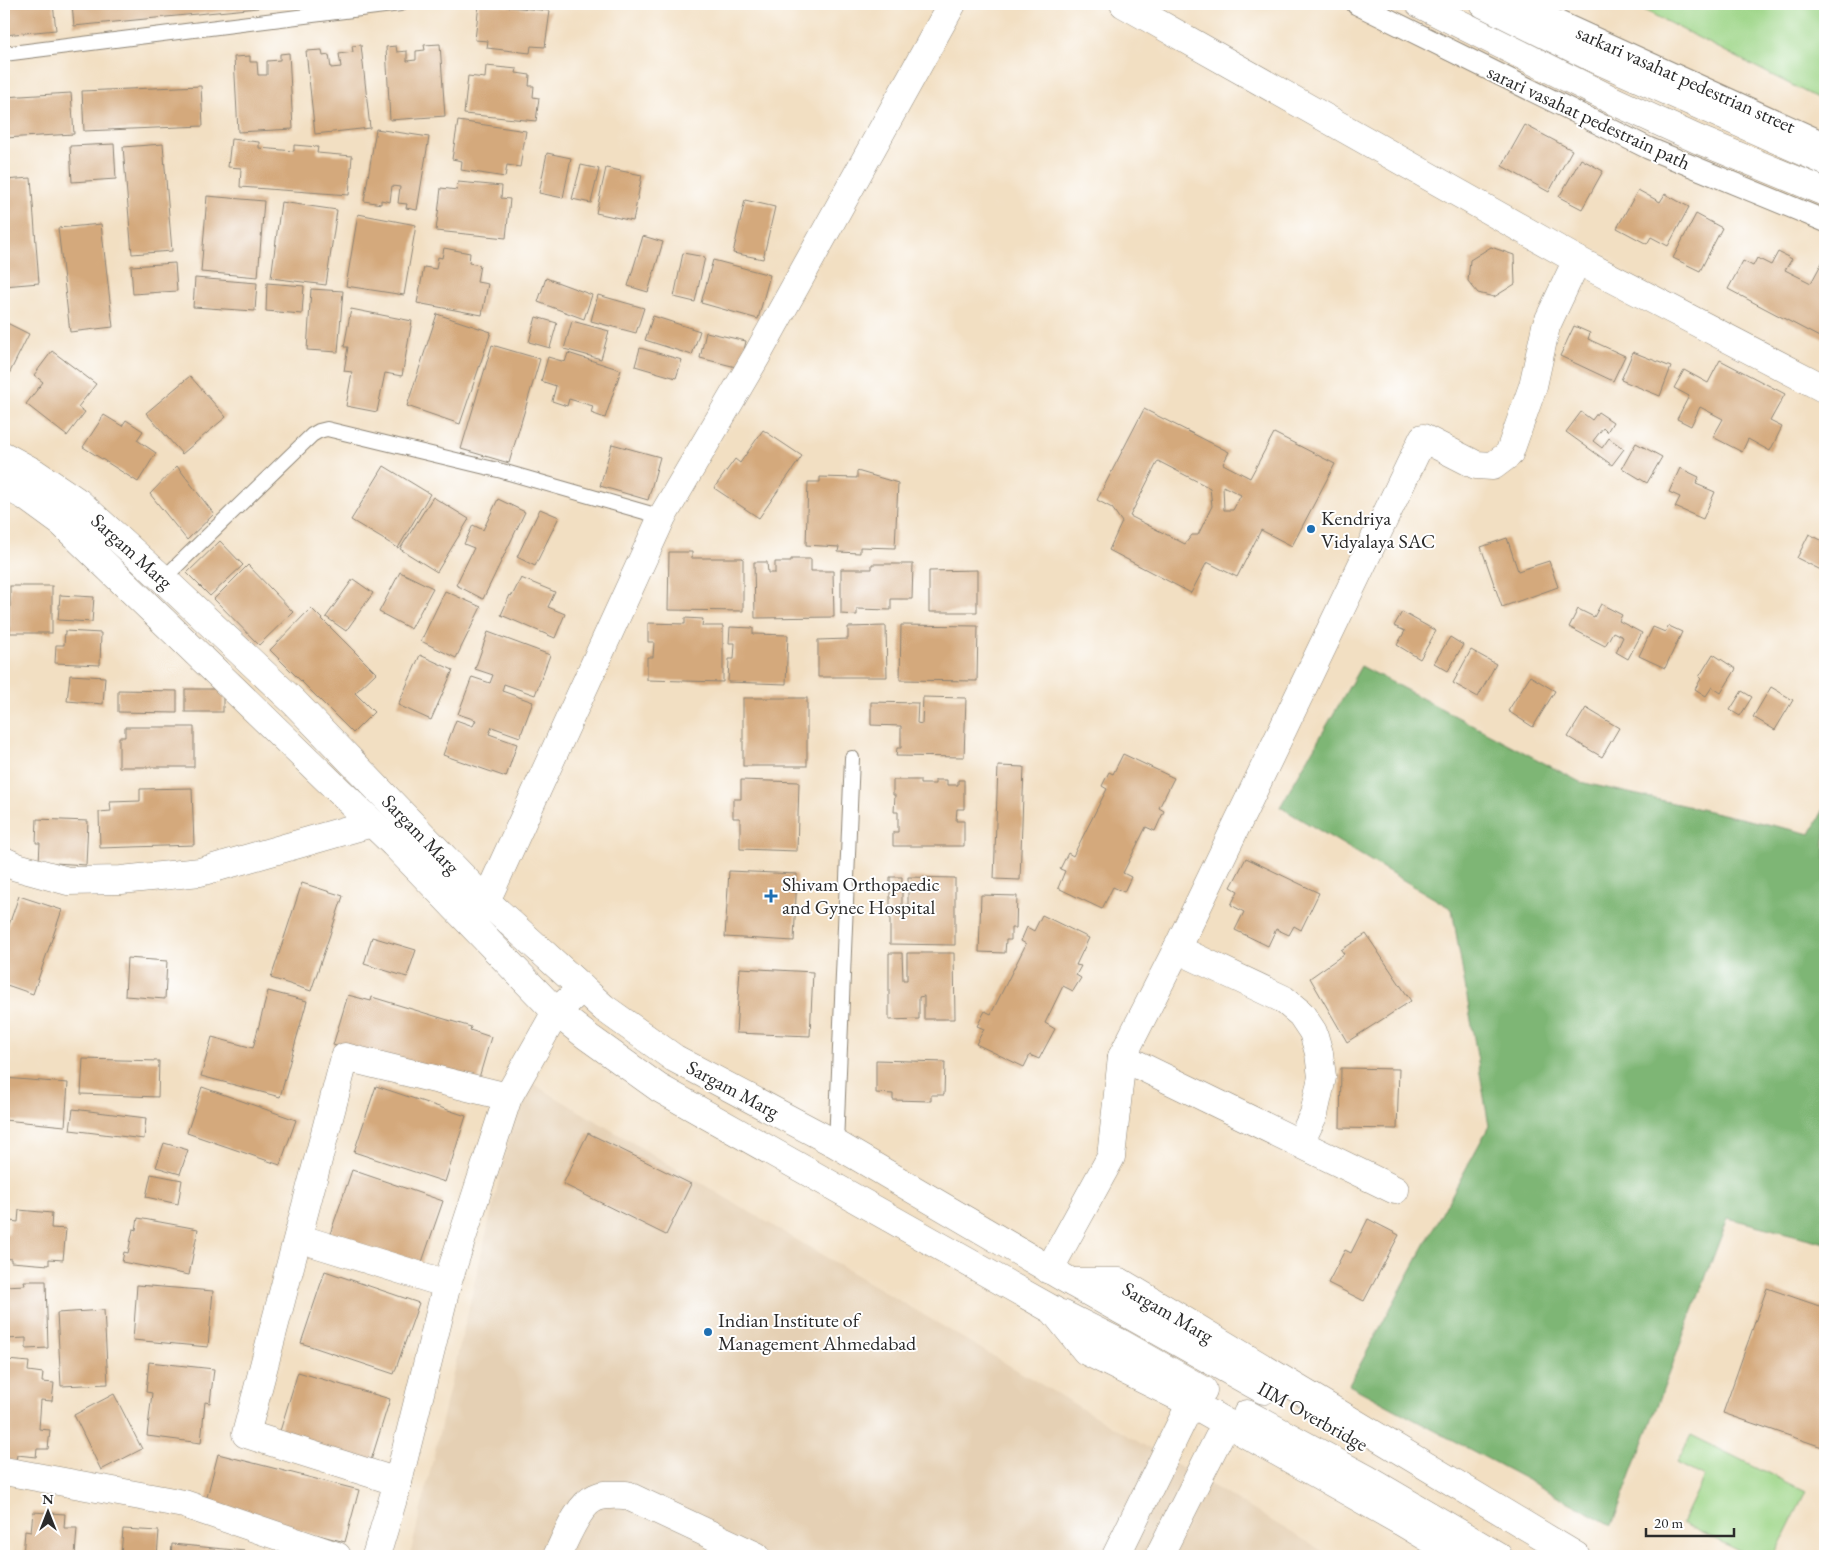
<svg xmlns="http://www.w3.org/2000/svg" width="1829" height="1560" font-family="'EB Garamond',serif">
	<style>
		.built { fill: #e5d0b4 }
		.green { fill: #9dd587; stroke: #648059 }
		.forest { fill: #7eb674; stroke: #547050 }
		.building { fill: #d4a97c; fill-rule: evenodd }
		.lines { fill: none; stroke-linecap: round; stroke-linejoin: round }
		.service-casing { stroke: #8e8576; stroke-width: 16 }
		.pedestrian-casing { stroke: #8e8576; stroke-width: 23 }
		.minor-casing { stroke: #8e8576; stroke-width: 29 }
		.tertiary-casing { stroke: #8e8576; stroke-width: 29 }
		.secondary-casing { stroke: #8e8576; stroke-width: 29 }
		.service { stroke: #fff; stroke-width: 14 }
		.pedestrian { stroke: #fff; stroke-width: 21 }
		.minor { stroke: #fff; stroke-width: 28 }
		.tertiary { stroke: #fff; stroke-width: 28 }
		.secondary { stroke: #fff; stroke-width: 28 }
		.poi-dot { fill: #1f6fb2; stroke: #fff; stroke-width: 2 }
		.labels { text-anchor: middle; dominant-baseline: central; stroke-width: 4; stroke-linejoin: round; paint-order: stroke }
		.street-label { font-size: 20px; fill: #2b2b2b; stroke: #fff }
		.poi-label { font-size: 20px; fill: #2b2b2b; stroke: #fff; text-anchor: start }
	</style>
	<rect width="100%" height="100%" fill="#fff"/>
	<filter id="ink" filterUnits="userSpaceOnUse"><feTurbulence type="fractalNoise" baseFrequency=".02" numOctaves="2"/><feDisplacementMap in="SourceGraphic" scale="10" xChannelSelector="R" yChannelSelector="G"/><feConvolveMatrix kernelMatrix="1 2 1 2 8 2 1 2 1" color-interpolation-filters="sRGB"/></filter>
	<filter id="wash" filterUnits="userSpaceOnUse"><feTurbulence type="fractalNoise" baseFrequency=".0096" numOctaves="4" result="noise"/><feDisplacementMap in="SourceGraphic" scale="20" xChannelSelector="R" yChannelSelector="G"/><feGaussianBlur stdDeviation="1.12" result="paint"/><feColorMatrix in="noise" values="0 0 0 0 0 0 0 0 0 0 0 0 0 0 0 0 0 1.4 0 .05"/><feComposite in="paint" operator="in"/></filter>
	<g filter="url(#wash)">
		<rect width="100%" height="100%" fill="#f2dfc2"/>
		<path class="built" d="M530,1082L1331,1556H410L516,1108Z"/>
		<g class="green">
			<path d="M1632,4H1825V102Z"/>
			<path d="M1691,1435L1806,1492L1774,1556H1750L1682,1523L1704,1477L1677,1463Z"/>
		</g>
		<path class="forest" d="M1361,666L1580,782L1811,834L1825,807V1243L1728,1218L1612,1525L1349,1385L1489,1126L1452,909L1280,807Z"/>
		<g id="blocks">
			<g class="building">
				<path d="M4,4H53L56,30L4,35Z"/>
				<path d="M72,4H258V8L74,26Z"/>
				<path d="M479,4L550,11L545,47L531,46L530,53L487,48L488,41L475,40Z"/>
				<path d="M440,44L445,116L390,120L386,47L396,46L397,52L407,51V61L416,60V51L425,50L424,45Z"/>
				<path d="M361,45L370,128L315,134L306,51L322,50L323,56L329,55L331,68L341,67L339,54L353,52L352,46Z"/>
				<path d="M289,53L293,129L238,132L234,57L250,56V62H257L258,75H267V61L280,60V54Z"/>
				<path d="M486,66L517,69L516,73L530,75L529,86H534L533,97L539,98L536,121L464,114L468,76L485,78Z"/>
				<path d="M201,86L203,126L84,131L82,91Z"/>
				<path d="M71,93L74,134L4,138V97Z"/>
				<path d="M458,121L526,131L520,167L507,165L505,177L461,170L462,161L452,159Z"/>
				<path d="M1525,125L1572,150L1549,192L1502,166Z"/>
				<path d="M376,129L429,137L417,210L406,208L407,204L398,203L400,187L392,186L390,202L381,200V204L364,201Z"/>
				<path d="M231,139L259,142V148L294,151V145L318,147L317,153L352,156L349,195L240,187L241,168L228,167Z"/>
				<path d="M114,144L116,179L72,182L70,146Z"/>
				<path d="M163,144L172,251L132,254L123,147Z"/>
				<path d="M547,153L571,158L563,198L539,193Z"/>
				<path d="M1581,159L1603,171L1582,209L1559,197Z"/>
				<path d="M581,165L599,169L591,203L572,199Z"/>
				<path d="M606,168L642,175L633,221L596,213Z"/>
				<path d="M31,178L39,283L4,286V180Z"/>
				<path d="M458,182L502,186L501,198L510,199L506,238L436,231L441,188L457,190Z"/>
				<path d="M1638,190L1660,202L1665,194L1689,207L1668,246L1651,237L1647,244L1617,228Z"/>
				<path d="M207,196L264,201L258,277L201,272Z"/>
				<path d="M745,200L775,207L763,259L733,253Z"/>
				<path d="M281,202L337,210L326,285L271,278Z"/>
				<path d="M358,214L416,225L404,295L346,286Z"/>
				<path d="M1696,214L1722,228L1700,271L1673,258Z"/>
				<path d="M101,224L113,327L70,332L58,228Z"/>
				<path d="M643,236L663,242L648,292L628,286Z"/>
				<path d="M1491,247L1514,255L1515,284L1494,297L1478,293L1468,281L1470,260Z"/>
				<path d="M444,248L470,253L469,263L480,265L477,282L488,284L482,315L417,303L424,267L436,269L438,257L442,258Z"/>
				<path d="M1778,252L1792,259L1785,270L1811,283L1825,257V340L1728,289L1743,261L1753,266L1757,258L1771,265Z"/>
				<path d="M683,253L705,257L695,302L674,297Z"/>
				<path d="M713,260L770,275L758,319L701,303Z"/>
				<path d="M175,263L177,291L133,294L131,266Z"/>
				<path d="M195,278L257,283L255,311L193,307Z"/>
				<path d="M546,278L592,295L584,319L538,302Z"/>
				<path d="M267,283L304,286L302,314L266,311Z"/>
				<path d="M311,289L343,291L338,352L307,350Z"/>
				<path d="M598,295L644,308L636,333L591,321Z"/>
				<path d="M351,309L412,321L402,376L385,373L377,412L346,406L352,372L344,371L348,347H344Z"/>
				<path d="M437,314L491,332L460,424L407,406Z"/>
				<path d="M653,316L700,331L692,355L645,340Z"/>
				<path d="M536,317L557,323L550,348L529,342Z"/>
				<path d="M572,321L609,331L601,359L564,349Z"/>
				<path d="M5,322L29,334L4,384V324Z"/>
				<path d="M1574,326L1590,333L1588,339L1625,356L1613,381L1560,356Z"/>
				<path d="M706,332L746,341L740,368L700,358Z"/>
				<path d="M492,345L540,359L509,463L461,449Z"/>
				<path d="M640,348L682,360L676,378L635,366Z"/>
				<path d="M52,351L96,384L78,407L85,412L67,436L26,404L43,382L34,375Z"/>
				<path d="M1633,352L1671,367L1660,396L1621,380Z"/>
				<path d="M568,353L621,370L605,418L591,413L593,406L569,399L567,406L552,401L556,386L541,381L548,357L565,362Z"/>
				<path d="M1720,360L1785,394L1770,421L1782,427L1770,451L1748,439L1742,452L1713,437L1723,419L1700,407L1691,426L1677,419L1689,396L1674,388L1684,370L1708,383Z"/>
				<path d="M190,376L226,417L182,454L146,413Z"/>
				<path d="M1144,409L1229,452L1223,464L1250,478L1274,433L1335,464L1292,546L1261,530L1237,577L1207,562L1191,593L1109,550L1122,522L1112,508L1097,500ZM1158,461L1210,488L1212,506L1198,535H1192L1185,544L1130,516ZM1223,486L1241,495L1233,510H1224Z"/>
				<path d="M1581,412L1592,420L1598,412L1613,422L1607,432L1603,428L1593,441L1602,448L1609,438L1624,449L1612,465L1566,432Z"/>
				<path d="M104,415L122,426L126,420L143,431L137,440L156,453L138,482L83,447Z"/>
				<path d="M763,430L802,456L759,518L714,488L735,459L740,463Z"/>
				<path d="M1636,443L1662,457L1647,483L1622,468Z"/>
				<path d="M612,444L660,457L648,500L600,486Z"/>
				<path d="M177,466L214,514L187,540L150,494Z"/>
				<path d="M384,466L430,494L398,548L351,520Z"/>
				<path d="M1680,468L1699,477L1696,484L1715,492L1703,519L1675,507L1680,497L1669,492Z"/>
				<path d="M857,471L898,483L895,548L860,547V553L838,552L839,547L806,545L808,482H820V477L857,478Z"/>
				<path d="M433,497L469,519L437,572L400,549Z"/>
				<path d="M498,499L525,512L483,599L456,585L474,548L464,544L473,525L483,530Z"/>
				<path d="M540,509L559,517L535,566L517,557Z"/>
				<path d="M1809,534L1825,542V572L1797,558Z"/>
				<path d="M1507,538L1518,571L1549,561L1558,587L1502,607L1481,547Z"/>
				<path d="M220,541L243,565L210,596L187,573Z"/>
				<path d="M669,552H692V558H743V611L668,610Z"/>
				<path d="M791,559H811V571H833L834,617L755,618L754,562H767L768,573H775V562H791Z"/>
				<path d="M872,564H913L912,599H891V610L857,609V615L841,614V569H872Z"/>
				<path d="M248,565L293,612L259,645L214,599Z"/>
				<path d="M977,570V612H929V571Z"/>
				<path d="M400,572L433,588L411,629L379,612Z"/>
				<path d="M521,578L555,592L548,607L565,614L555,638L501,615L510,595L512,596Z"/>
				<path d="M353,579L373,593L346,631L326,617Z"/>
				<rect x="10" y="586" width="42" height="47"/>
				<path d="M445,591L481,607L456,658L421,641Z"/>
				<path d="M60,595L94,597L92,622L58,620Z"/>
				<path d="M1601,604L1622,615L1619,621L1642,633L1628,659L1616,652L1623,637L1613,632L1605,646L1569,627L1578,609L1594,617Z"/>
				<path d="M311,608L376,673L355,693L374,712L353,733L270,650Z"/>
				<path d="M1402,612L1436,631L1420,659L1397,645L1405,631L1394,626Z"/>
				<path d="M685,618L703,619L702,626H723V682L647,680V657H653L654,642H648V623L685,624Z"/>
				<path d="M901,625L978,626L977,681L900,680Z"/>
				<path d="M886,626L887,677H818V640L848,639V627Z"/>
				<path d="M1669,626L1682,632L1665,668L1639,656L1653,627L1665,632Z"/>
				<path d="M730,627L753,628V634L788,635L786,684L728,682L729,659H734L735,643H729Z"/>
				<path d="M65,631L101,633L100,665L55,663L56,645H64Z"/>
				<path d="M488,632L550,655L535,695L504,684L502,691L533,702L520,737L492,727L489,734L517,744L506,777L443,755L456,720L473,726L476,720L458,714L472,677L490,683L493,675L475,669Z"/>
				<path d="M1450,637L1463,645L1448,671L1434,663Z"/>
				<path d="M1471,650L1496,664L1478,697L1453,683Z"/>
				<path d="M1713,654L1736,669L1721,693L1712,687L1706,696L1695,689L1701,679L1699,677Z"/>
				<path d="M420,655L453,670L431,720L398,705Z"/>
				<path d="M70,675L105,677L103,704L67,701Z"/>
				<path d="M1530,676L1555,691L1533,727L1508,711Z"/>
				<path d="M1771,687L1793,700L1775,730L1753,717Z"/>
				<rect x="185" y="689" width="38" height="23"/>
				<path d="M118,690L177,691V713L118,712Z"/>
				<path d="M1742,691L1752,697L1740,716L1730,710Z"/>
				<path d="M923,697L966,698L964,757L896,756L897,748H901V726L871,725V702L918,703L917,723L922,724Z"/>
				<rect x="743" y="698" width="64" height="68"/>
				<path d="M1586,708L1619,728L1602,757L1568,737Z"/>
				<path d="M125,727H194V767H119V737H125Z"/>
				<path d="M1123,754L1174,778L1159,808L1164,811L1155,831L1146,827L1123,873L1131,877L1124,892L1113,887L1102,909L1058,888L1065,871L1060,869L1068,853L1073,856L1107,789L1102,786L1109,772L1113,774Z"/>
				<path d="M998,766L1024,767L1020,880L994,879Z"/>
				<path d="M741,780L799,782L797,851L740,849V818H733V799H741Z"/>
				<path d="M893,780H920V784H935V780H947V785H958V780H964V809H957L956,821H964V846H893V832H898V812H894L895,795H893Z"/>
				<path d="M192,788L194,845L100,848L99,812L111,811L110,802L140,801V789Z"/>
				<path d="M37,819L88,821L86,865L39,862L40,843H36Z"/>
				<path d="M1246,858L1319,893L1301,930L1294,926L1289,935L1276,929L1268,946L1235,930L1244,912L1231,905L1238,891L1231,887Z"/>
				<path d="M729,871L797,874L794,941L725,937Z"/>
				<path d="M890,877H902V907H908V877L955,878V945L890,944Z"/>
				<path d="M302,883L343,896L311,991L271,978Z"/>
				<path d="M981,895L1017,896L1016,928H1011V940H1006L1005,953L979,952Z"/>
				<path d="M19,896L62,910L33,994L4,984V939Z"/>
				<path d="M1042,915L1089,938L1076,965L1081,966L1076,975L1081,978L1073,991L1063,986L1045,1023L1055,1029L1039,1059L1030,1055L1024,1067L976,1044L984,1029L977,1026L985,1011L991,1014L1026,944L1021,941L1027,927L1034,931Z"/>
				<path d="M1366,934L1411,1001L1347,1042L1310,978L1344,954L1341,950Z"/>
				<path d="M372,937L416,950L407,977L364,964Z"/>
				<path d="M889,953H902L903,980H907V953H954L955,1019H924V996L919,997V1019L889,1020Z"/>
				<path d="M127,958L167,961L165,999L125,996Z"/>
				<path d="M740,968L813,972L810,1036L736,1033Z"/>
				<path d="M268,991L307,1001L280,1097L201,1076L212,1037L253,1048Z"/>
				<path d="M348,995L371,1001L372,997L471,1027L470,1030L491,1037L476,1088L333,1045Z"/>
				<path d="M83,1059L159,1061L158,1097L81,1094Z"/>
				<path d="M876,1060L945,1062L944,1095H931V1101L893,1100V1094L876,1093Z"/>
				<path d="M1341,1068L1399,1069L1397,1129L1340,1128Z"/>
				<path d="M4,1078L68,1083L65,1126L4,1120Z"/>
				<path d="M376,1086L466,1116L445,1182L354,1152Z"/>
				<path d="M202,1087L296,1120L280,1165L187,1133Z"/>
				<path d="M73,1109L146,1118L144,1139L70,1130Z"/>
				<path d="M588,1133L691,1184L666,1235L563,1184Z"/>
				<path d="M164,1143L188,1150L180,1174L156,1167Z"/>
				<path d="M352,1170L443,1201L420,1268L329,1237Z"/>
				<path d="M151,1174L182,1180L178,1204L146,1197Z"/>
				<path d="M19,1210L52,1213L51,1228L66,1229L63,1260L49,1259V1265L11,1262V1259L4,1258L6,1234H9L10,1221L18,1222Z"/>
				<path d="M138,1218L198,1229L189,1275L122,1262L124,1252L128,1253L133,1229L136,1230Z"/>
				<path d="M1368,1219L1399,1235L1364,1301L1328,1283L1345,1250L1351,1253Z"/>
				<path d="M325,1271L419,1303L394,1374L301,1343Z"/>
				<path d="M24,1281H46L48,1348L26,1349V1338L5,1339L4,1329V1286L25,1285Z"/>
				<path d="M137,1285L213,1291L208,1347L133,1340Z"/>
				<path d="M1767,1288L1825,1308V1448L1723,1413Z"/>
				<path d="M104,1310L108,1384L61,1386L57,1313Z"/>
				<path d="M7,1360L29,1362L28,1371L43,1373L42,1382L54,1383L52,1401L41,1400L39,1429L50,1430L48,1449H37L36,1457L17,1455L16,1461L4,1460V1372H6Z"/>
				<path d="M149,1362L214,1369L210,1403L205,1402L201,1443L147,1436L152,1393L146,1392Z"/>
				<path d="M298,1372L390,1399L369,1467L277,1441Z"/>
				<path d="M114,1394L142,1449L101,1470L74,1415Z"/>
				<path d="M218,1454L359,1490L345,1542L205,1505Z"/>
				<path d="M33,1512L65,1514L64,1528H77L75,1556H23L25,1531L31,1532Z"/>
				<path d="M123,1529L159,1531L157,1556H121Z"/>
				<path d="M172,1544L245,1551L244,1556H171Z"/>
			</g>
		</g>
	</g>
	<g filter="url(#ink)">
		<use href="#blocks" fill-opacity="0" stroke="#8e8576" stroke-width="1"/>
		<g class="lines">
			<g class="service-casing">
				<g id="service">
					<path d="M4,54L400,4"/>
					<path d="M163,579L312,435L319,431L327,429L502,471L662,517"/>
					<path d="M836,1144L852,758"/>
				</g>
			</g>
			<g class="pedestrian-casing">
				<g id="pedestrian">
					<path d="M1357,4L1648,148L1825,221"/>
					<path d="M1520,4L1825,143"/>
				</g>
			</g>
			<g class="minor-casing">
				<g id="minor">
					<path d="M1124,4L1577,260"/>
					<path d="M4,861L17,867L68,881L121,880L200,872L372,823"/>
					<path d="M474,919L486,901L662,517L756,357L952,4"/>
					<path d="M1177,949L1283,999L1301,1014L1313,1032L1319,1053L1322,1077L1314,1114L1300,1143"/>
					<path d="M1122,1057L1395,1190"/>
					<path d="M298,1238L447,1284"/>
					<path d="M1049,1270L1111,1157L1122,1057L1177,949L1423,438L1476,465L1493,466L1509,454L1533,386L1546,326L1577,260L1825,389"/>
					<path d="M4,1471L184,1504L337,1556"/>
					<path d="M398,1482L246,1434L345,1057L508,1097"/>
					<path d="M557,1556C565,1540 578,1505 595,1498C605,1493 616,1495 626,1495L756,1556"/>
					<path d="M1116,1556L1191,1403"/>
					<path d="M1159,1556L1226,1423"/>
				</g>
			</g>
			<g class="tertiary-casing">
				<g id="tertiary">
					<path d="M1420,4L1614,101L1697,139L1825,192"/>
					<path d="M1484,4L1589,56L1825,161"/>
					<path d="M376,1556L398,1482L447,1284L508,1097L556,1012L582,988"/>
				</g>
			</g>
			<g class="secondary-casing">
				<g id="secondary">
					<path d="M4,456L35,473L78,502L163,579L294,702L486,901L604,1008L674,1058L836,1144L1071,1282H1120L1576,1556"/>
					<path d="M4,485L25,496L62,523L394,844L556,1012L588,1037L659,1088L1053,1310L1086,1351L1191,1403L1402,1522L1459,1556"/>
					<path d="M1073,1283L1264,1390"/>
					<path d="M1062,1314L1120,1343L1203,1390"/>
					<path d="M1247,1414L1367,1479L1498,1556"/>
				</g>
			</g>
			<use href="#service" class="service"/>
			<use href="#pedestrian" class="pedestrian"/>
			<use href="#minor" class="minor"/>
			<use href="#tertiary" class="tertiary"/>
			<use href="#secondary" class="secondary"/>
		</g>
	</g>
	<g class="poi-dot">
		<circle cx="1311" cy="529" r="5"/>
		<path d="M768.5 888.5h5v5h5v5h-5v5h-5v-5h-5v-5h5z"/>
		<circle cx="708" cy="1332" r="5"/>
	</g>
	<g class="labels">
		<g class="street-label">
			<text transform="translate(1686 79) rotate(24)">sarkari vasahat pedestrian street</text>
			<text transform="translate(1589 117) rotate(25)">sarari vasahat pedestrain path</text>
			<text transform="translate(132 551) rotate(42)">Sargam Marg</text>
			<text transform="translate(421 834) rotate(46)">Sargam Marg</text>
			<text transform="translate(733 1089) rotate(28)">Sargam Marg</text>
			<text transform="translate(1168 1312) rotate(30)">Sargam Marg</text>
			<text transform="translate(1313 1416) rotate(29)">IIM Overbridge</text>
		</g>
		<g class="poi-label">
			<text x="1321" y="518">Kendriya<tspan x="1321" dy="23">Vidyalaya SAC</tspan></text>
			<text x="782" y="884">Shivam Orthopaedic<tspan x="782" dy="23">and Gynec Hospital</tspan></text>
			<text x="718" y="1320">Indian Institute of<tspan x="718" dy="23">Management Ahmedabad</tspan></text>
		</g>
	</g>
	<rect width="1829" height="1560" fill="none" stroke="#fff" stroke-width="20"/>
	<g transform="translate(48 1512)" stroke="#ffffff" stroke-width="4" paint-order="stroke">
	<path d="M0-4L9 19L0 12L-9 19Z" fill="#2b2b2b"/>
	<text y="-8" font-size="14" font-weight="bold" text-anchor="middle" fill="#2b2b2b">N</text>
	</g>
	<path d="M1646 1528v8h88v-8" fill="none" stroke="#2b2b2b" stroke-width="2.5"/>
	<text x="1654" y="1528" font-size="15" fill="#2b2b2b" stroke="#ffffff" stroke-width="4" paint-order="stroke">20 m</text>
</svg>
